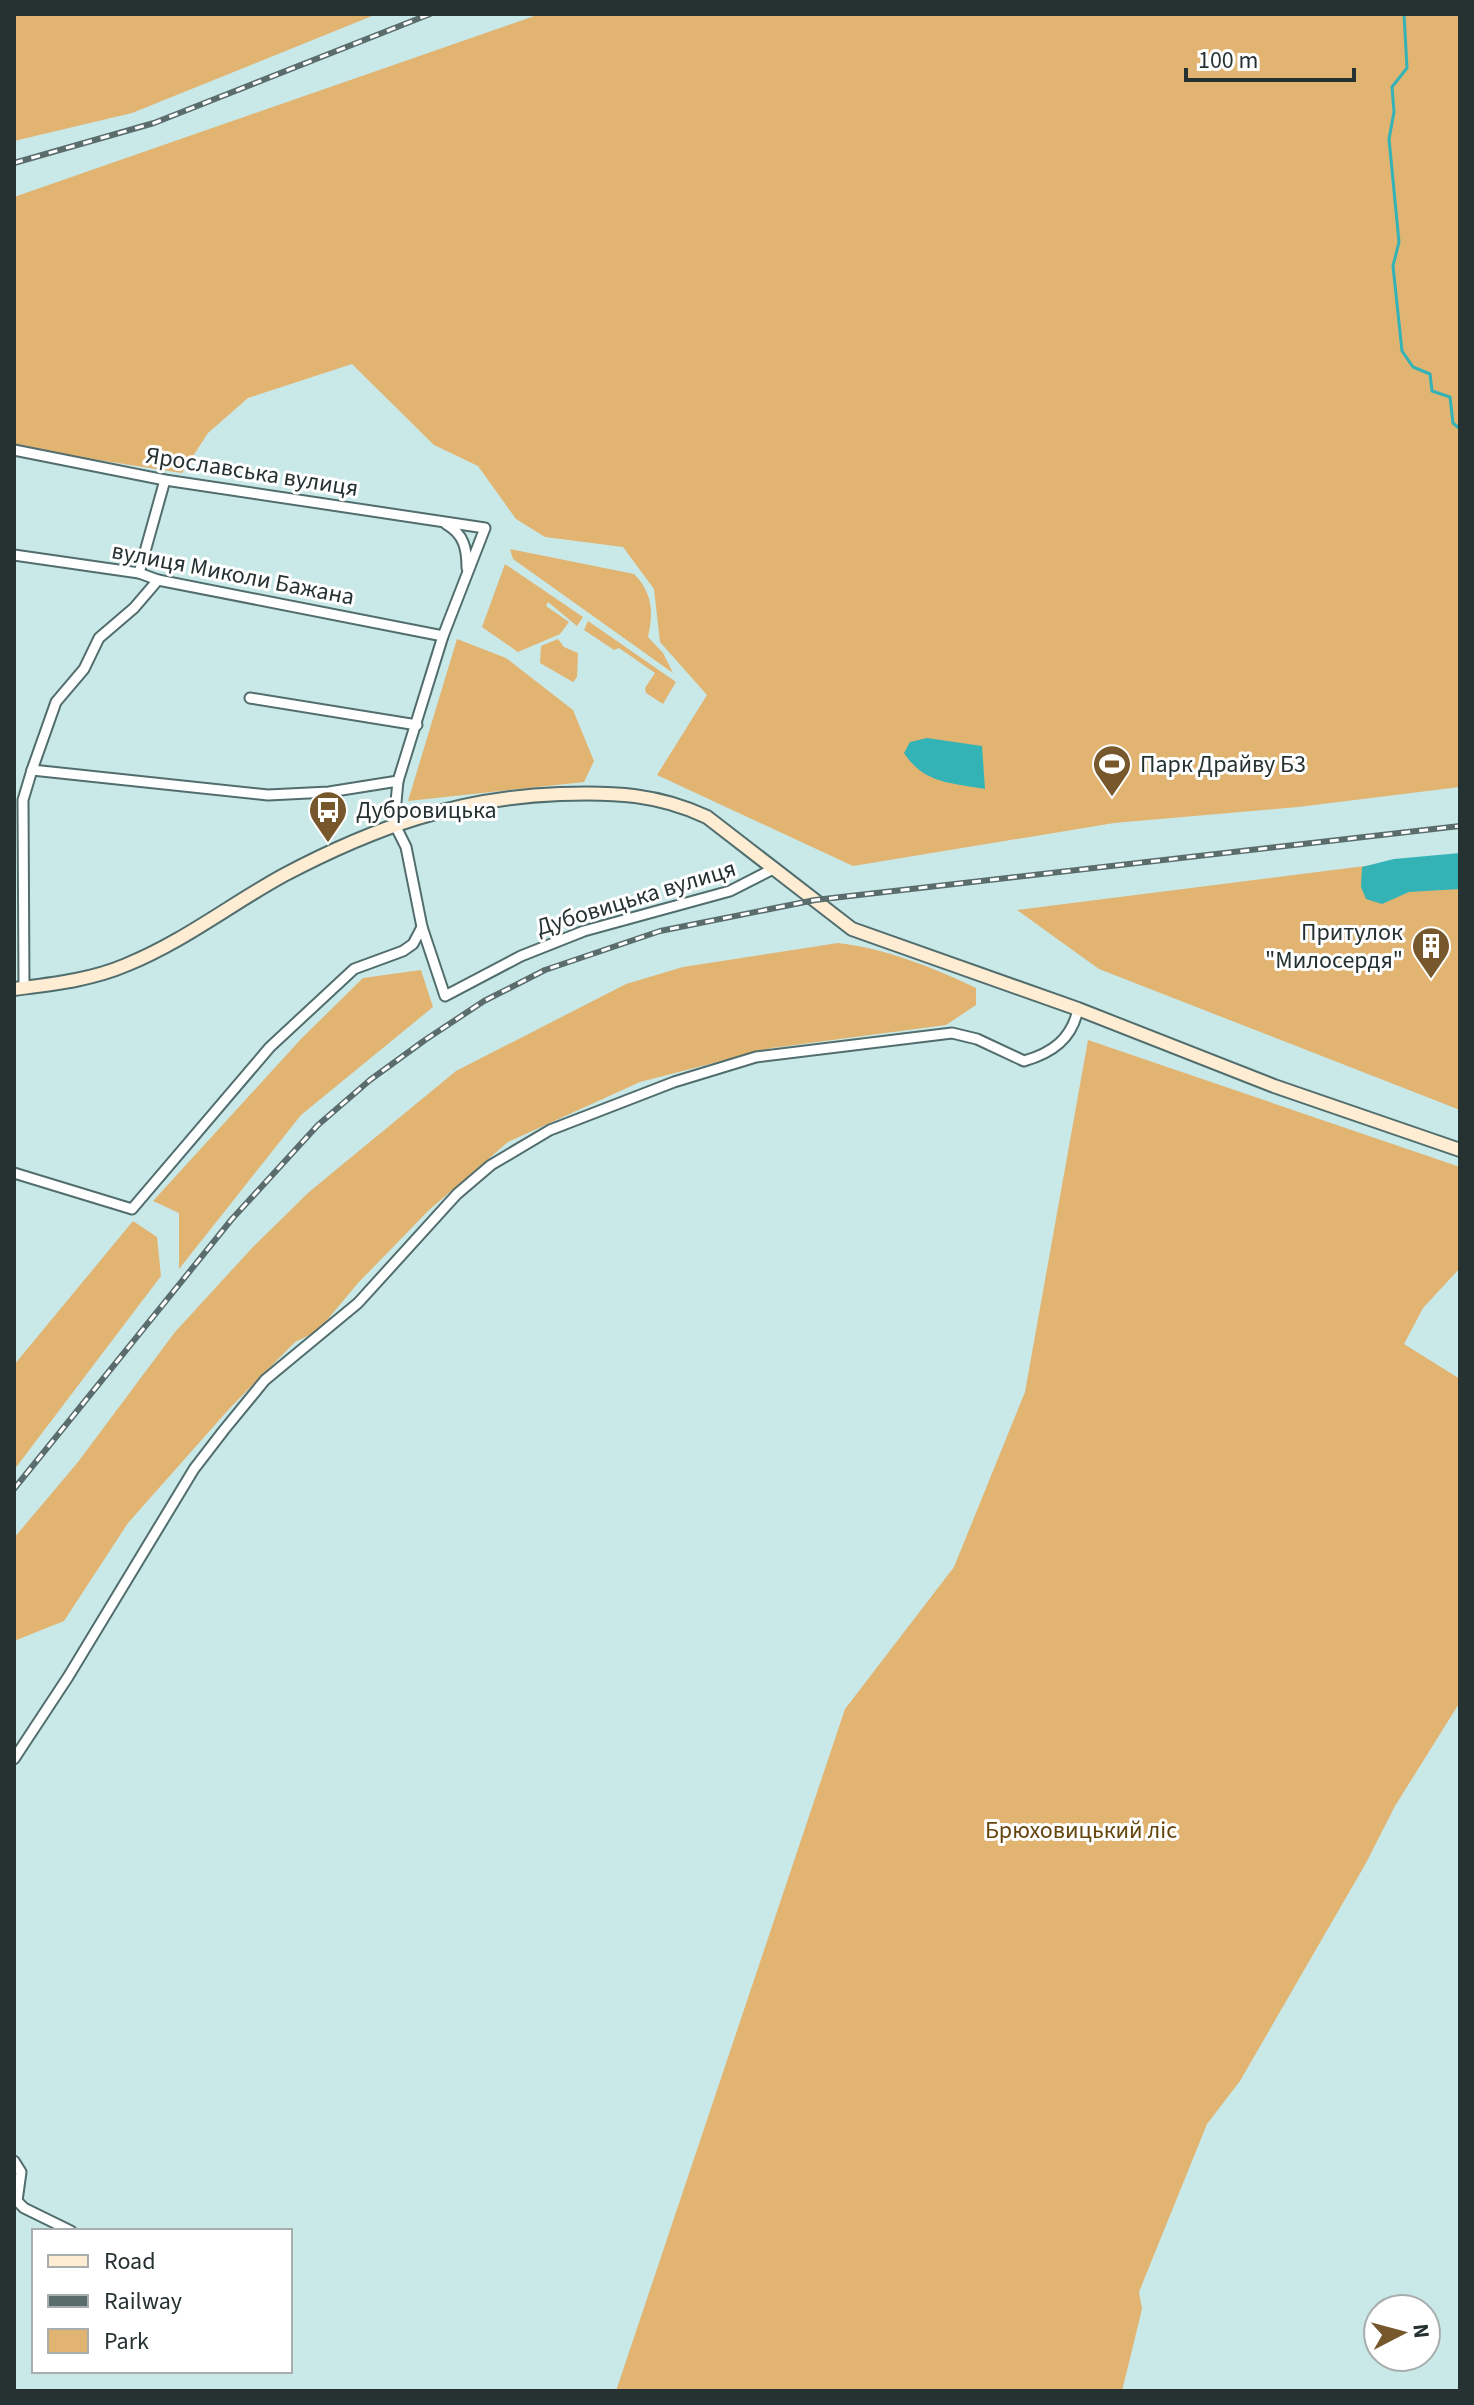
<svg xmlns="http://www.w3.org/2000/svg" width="1474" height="2405" font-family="'Source Sans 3',sans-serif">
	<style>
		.green { fill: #e2b472 }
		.water { fill: #34b3b7 }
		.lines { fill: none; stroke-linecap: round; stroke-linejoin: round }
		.stream { stroke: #34b3b7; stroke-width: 3 }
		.street-casing { stroke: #516d6d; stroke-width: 13 }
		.secondary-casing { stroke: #516d6d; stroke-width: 16 }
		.street { stroke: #fff; stroke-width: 9 }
		.secondary { stroke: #ffedd3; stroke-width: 12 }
		.rail-casing { stroke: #5a6c6c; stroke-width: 6 }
		.rail { stroke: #fff; stroke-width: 3; stroke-dasharray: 9; stroke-linecap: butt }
		.labels { text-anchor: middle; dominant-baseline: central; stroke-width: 6; stroke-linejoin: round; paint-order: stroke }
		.street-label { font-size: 24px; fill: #263232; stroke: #fff }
		.poi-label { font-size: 24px; fill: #263232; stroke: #fff; text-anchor: start }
		.park-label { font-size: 24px; fill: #66450c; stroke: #fff }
	</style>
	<rect width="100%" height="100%" fill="#c9e8e8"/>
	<g class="green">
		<path d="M14,14H377L132,113L14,141Z"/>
		<path d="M540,14H1460V787L1298,807L1114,823L853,866L657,775L707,695L660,642L654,589L623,547L545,537L516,519L478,466L434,445L352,364L248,398L208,433L182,473L14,447V197Z"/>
		<path d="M510,549L634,574C652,592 654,612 648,637L663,653L673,673L513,559Z"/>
		<path d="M505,564L583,617L577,626L548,602L546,606L569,622L560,634L518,652L482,627Z"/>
		<path d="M588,621L676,682L663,704L646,693L645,688L655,673L619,648L614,650L584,630Z"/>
		<path d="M457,639L506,658L573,710L594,761L584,782L408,801Z"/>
		<path d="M558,639L564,647L578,653L577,677L573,682L540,663L541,646Z"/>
		<path d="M1460,854V1110L1099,969L1017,910Z"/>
		<path d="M838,943C887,949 932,967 976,988V1005L946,1025L772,1048L640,1082L508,1142L429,1210L358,1283L318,1331L295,1342L229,1409L128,1523L64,1621L14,1641V1538L78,1462L175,1332L252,1248L309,1192L456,1071L626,984L683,967Z"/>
		<path d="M421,970L433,1007L301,1115L179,1269V1213L153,1201L301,1039L363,978Z"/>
		<path d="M1088,1040L1460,1167V1268L1423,1308L1404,1344L1460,1379V1702L1395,1806L1366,1863L1240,2081L1207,2124L1139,2292L1142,2309L1122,2391H616L845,1709L954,1567L1025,1392Z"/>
		<path d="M133,1221L157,1237L161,1276L14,1470V1365Z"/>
	</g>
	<g class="water">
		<path d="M927,738L982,746L985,789C952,783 924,784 904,753L910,742Z"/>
		<path d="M1460,853V889L1409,892L1382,904L1366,899L1361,887L1362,867L1394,859Z"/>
	</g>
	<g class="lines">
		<path class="stream" d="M1404,14L1407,68L1392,87L1394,112L1389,139L1399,242L1393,266L1402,351L1413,367L1430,374L1432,391L1450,397L1453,423L1460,429"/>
		<g class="street-casing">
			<g id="street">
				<path d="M14,450L165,480L485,528L443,636L398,781L394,823L406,847L422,927L445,996L521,956L584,931L730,891L775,868"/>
				<path d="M446,524C464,534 467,549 467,568"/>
				<path d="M14,555L139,573L158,580L443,636"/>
				<path d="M139,573L165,480"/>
				<path d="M250,698L417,725"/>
				<path d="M32,770L268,795L329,792L398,781"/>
				<path d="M24,988L23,800L32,770L56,702L84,669L99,638L134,608L158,580"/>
				<path d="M14,1173L132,1209L270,1047L354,969L403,951L413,944L422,927"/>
				<path d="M14,1759L68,1677L194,1469L224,1430L265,1380L358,1303L457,1194L491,1165L550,1130L674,1082L756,1057L952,1033L977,1039L1024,1061C1052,1053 1072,1039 1078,1009"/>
				<path d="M14,2161L21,2172L17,2201L24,2208L71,2231"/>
			</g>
		</g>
		<g class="secondary-casing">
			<path id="secondary" d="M14,989C52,984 91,980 126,965C183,942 231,904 284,875C375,827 457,798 560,794C614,792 658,794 707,817L852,929L1078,1009L1274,1086L1460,1150"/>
		</g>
		<use href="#street" class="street"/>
		<use href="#secondary" class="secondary"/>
		<g class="rail-casing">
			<g id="rail">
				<path d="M14,163L154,123L430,14"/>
				<path d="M14,1489L232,1219L318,1125L370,1080L425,1040L484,1001L545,970L660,931L815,900L1460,826"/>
			</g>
		</g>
		<use href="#rail" class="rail"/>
	</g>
	<defs>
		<g id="stadium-pin" transform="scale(2)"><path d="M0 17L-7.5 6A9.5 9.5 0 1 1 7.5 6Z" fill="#76582c" stroke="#fff"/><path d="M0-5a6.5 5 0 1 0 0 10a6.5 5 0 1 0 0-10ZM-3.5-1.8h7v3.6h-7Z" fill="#fff"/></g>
		<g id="bus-pin" transform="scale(2)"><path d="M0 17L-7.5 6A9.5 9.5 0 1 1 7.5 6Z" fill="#76582c" stroke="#fff"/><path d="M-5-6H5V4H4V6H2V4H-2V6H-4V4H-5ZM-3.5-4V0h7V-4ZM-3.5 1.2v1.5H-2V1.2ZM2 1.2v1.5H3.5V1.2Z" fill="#fff"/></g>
		<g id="building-pin" transform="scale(2)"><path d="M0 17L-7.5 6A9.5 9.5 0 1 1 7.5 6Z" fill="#76582c" stroke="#fff"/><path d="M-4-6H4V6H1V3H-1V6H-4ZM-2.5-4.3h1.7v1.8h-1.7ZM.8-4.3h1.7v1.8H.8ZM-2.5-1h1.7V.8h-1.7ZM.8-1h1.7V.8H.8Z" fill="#fff"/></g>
	</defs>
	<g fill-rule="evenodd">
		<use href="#stadium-pin" x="1112" y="764"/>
		<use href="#bus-pin" x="328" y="810"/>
		<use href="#building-pin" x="1431" y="946"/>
	</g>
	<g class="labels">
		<g class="street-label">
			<text transform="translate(252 472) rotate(9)">Ярославська вулиця</text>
			<text transform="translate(233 574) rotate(11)">вулиця Миколи Бажана</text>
			<text transform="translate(636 898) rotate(-17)">Дубовицька вулиця</text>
		</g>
		<g class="poi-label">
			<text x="1140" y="764">Парк Драйву Б3</text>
			<text x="356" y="810">Дубровицька</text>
			<text x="1403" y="932" text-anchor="end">Притулок<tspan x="1403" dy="28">"Милосердя"</tspan></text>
		</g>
		<g class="park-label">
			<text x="1081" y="1830">Брюховицький ліс</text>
		</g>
	</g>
	<rect width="1474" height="2405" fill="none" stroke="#263232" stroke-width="32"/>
	<rect x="32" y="2229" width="260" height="144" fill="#ffffff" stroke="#a8adad" stroke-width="2"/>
	<rect x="48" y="2255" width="40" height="12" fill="#ffedd3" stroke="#a8adad" stroke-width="2"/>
	<text x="104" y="2269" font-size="24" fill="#263232">Road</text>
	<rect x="48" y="2295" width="40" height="12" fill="#5a6c6c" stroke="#a8adad" stroke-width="2"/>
	<text x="104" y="2309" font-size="24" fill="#263232">Railway</text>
	<rect x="48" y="2329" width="40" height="24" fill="#e2b472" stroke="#a8adad" stroke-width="2"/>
	<text x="104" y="2349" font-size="24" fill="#263232">Park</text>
	<g transform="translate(1402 2333) rotate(84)"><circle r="38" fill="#ffffff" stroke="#a8adad" stroke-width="2"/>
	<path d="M0-6L14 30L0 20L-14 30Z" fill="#76582c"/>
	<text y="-12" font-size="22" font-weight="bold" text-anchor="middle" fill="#263232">N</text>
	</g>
	<path d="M1186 68v12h168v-12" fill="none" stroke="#263232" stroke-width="4"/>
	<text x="1198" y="68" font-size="24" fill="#263232" stroke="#ffffff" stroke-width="6" paint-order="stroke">100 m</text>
</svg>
